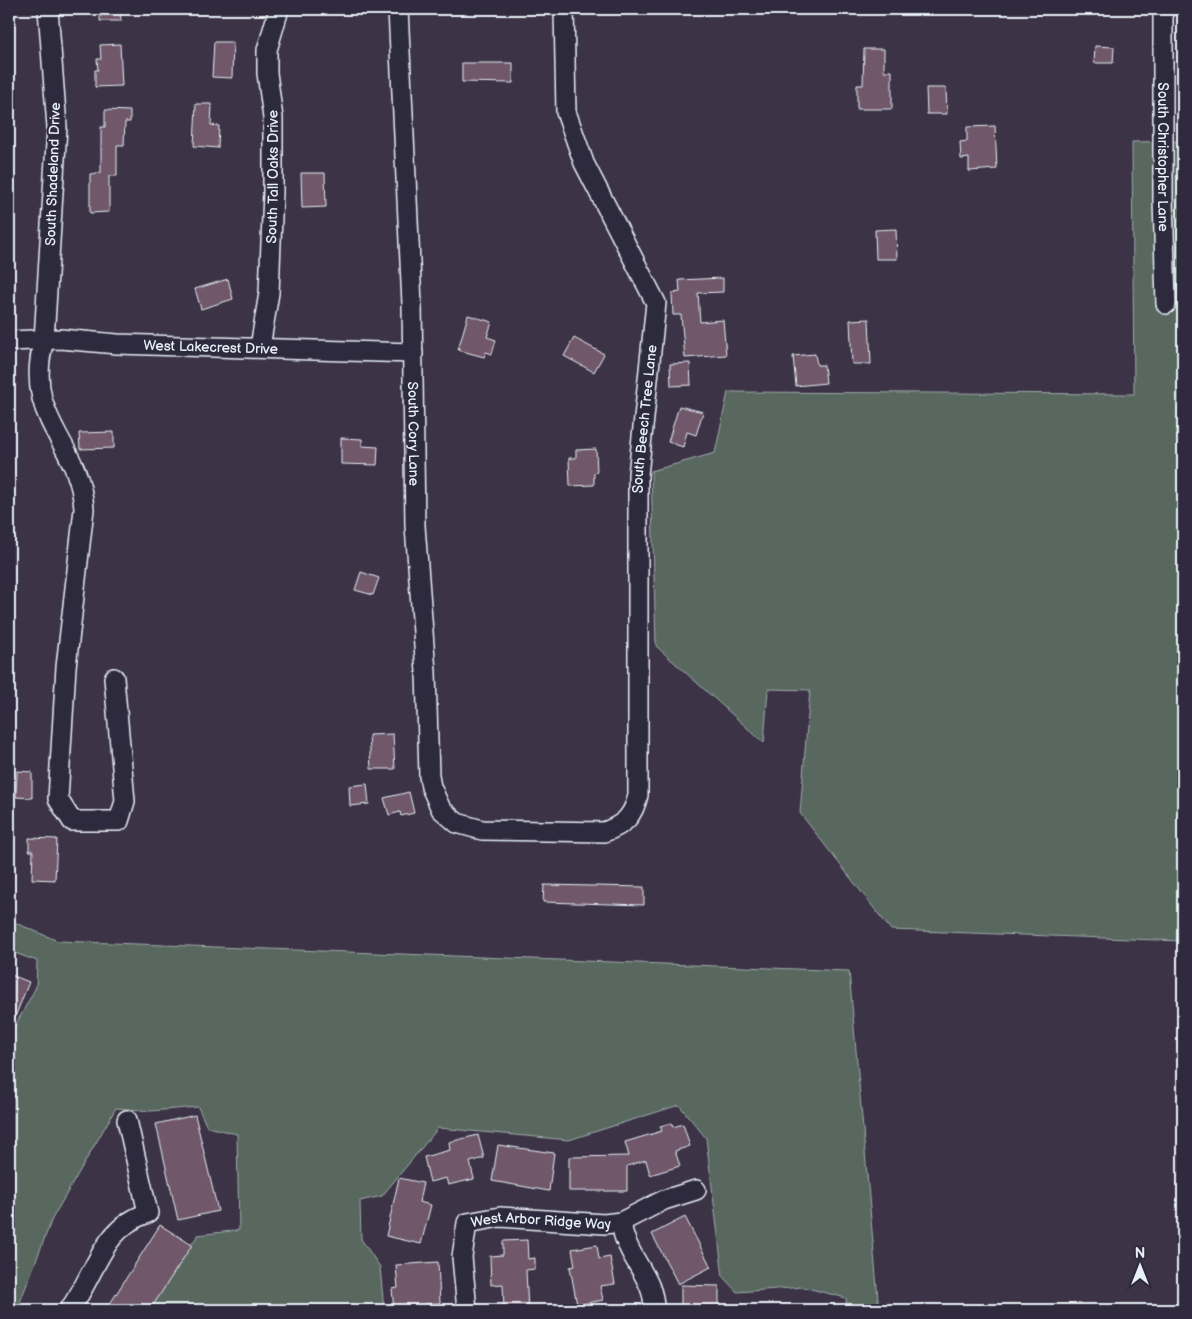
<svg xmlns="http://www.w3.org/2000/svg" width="1192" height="1319" font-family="'Balsamiq Sans',sans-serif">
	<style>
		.green { fill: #59685f; stroke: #a0acac }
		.building { fill: #6f586a; stroke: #e8f1f8 }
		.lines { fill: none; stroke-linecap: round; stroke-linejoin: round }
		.minor-casing { stroke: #e8f1f8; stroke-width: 22 }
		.minor { stroke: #2f2a3d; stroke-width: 19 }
		.labels { text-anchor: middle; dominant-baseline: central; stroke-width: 4; stroke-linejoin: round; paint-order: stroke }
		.street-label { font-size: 14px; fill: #e8f1f8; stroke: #2f2a3d }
	</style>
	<rect width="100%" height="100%" fill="#3c3346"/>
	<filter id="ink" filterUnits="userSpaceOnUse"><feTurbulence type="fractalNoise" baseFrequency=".02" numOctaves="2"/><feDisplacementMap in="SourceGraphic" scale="10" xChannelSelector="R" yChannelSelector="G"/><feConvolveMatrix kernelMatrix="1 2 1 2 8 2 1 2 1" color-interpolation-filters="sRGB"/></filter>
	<g filter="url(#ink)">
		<g class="green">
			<path d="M1183,141V941L891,930L800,813L810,690L768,689L764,743L656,646L651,471L715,453L728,392L1134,394L1132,142Z"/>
			<path d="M9,920L58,941L849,971L879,1310H847L846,1298L803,1287L737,1292L723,1277L706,1138L679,1105L569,1140L438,1128L382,1196L360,1201L361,1239L380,1267L384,1310H147L198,1235L239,1230L237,1134L207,1127L198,1107L152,1111L116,1108L52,1219L17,1310H9V1037L36,987L37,961L9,951Z"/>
		</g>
		<g class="building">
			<path d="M100,9H120L121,21H100Z"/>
			<path d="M214,42H233L232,78L212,77Z"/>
			<path d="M120,44L122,86L95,87V70H98L97,59H101L100,45Z"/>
			<path d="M1095,46L1114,47L1113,63H1094Z"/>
			<path d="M864,49H884V71H892V109H857V85H863Z"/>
			<path d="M462,63H513V83L462,82Z"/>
			<path d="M926,88H946L947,114H927Z"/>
			<path d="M196,104H212L211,125L219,126L218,148L194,146Z"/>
			<path d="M105,110L130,111V122H125L124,145H117V176H109V212L90,213V174L101,173V127H105Z"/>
			<path d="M995,126L997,169L969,171V158L961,159L960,142L967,141V127Z"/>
			<path d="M301,173H325L326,207L302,208Z"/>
			<path d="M896,229L897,259H876L875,230Z"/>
			<path d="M723,278V292L698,293L700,322L723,320L726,355L685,358L681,315H673L672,293L680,292L679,280Z"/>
			<path d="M228,279L233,299L201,309L195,289Z"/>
			<path d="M468,315L492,322L487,337L496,340L492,354L486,352L484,357L458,350Z"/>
			<path d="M869,319L871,364H852L850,320Z"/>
			<path d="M574,338L604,354L594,372L564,356Z"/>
			<path d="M815,354L817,365H824L826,383L796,386L793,356Z"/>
			<path d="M690,363L691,385L671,386L670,364Z"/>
			<path d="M679,406L703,412L696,435L687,432L683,447L668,442Z"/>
			<path d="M114,432V448L80,449L79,433Z"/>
			<path d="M341,438L362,439V446L378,447L377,465L341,464Z"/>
			<path d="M596,449L597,472L594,473V485L570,486L569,458H576V450Z"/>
			<path d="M361,572L379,578L373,595L355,590Z"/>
			<path d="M393,734L395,769H371L369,735Z"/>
			<path d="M17,771L32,772V798L16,797Z"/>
			<path d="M367,784L369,804L350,806L349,786Z"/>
			<path d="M409,792L414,813L401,816L400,812L389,815L384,798Z"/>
			<path d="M29,838L57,839L55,880L32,879L33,851H29Z"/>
			<path d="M544,885L644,887V905L543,902Z"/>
			<path d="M9,974L29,982L9,1032Z"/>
			<path d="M195,1115L218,1211L178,1220L156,1124Z"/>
			<path d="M672,1123L673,1127L683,1124L690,1146L675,1151L680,1166L650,1175L646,1160L627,1166V1191H569V1157L629,1156L625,1142L662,1131L660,1126Z"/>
			<path d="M478,1135L484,1158L470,1162L474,1179L448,1185L446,1178L430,1182L424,1157L450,1150L449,1142Z"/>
			<path d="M498,1145L554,1153L549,1191L492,1181Z"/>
			<path d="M399,1178L423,1183L419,1202L431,1205L421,1244L386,1236Z"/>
			<path d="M685,1217L711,1267L678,1284L652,1234Z"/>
			<path d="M160,1225L192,1245L150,1310H106Z"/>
			<path d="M527,1240L528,1259L535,1258V1269L526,1270L528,1310H504L503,1284L491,1285L490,1256L503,1255V1241Z"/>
			<path d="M597,1245L599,1259L610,1257L615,1284L600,1286L603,1300L577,1305L570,1267L575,1266L572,1249Z"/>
			<path d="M438,1262L440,1303L424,1304L425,1310H394L392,1289L398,1288L396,1265Z"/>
			<path d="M681,1285L719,1286V1310H681Z"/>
		</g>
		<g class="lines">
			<g class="minor-casing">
				<g id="minor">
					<path d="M48,9L57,127L44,340C22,421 80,440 84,509L66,667L58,799L72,821H119L125,801L114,678"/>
					<path id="s1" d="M398,9L412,304L415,526L426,672L429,776L431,787L441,809L457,823L482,830L604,832C624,825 633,817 638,795V475L656,303L584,163L566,112L564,9"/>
					<path id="s2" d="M1163,9V198L1166,304"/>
					<path id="s3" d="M9,341L60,339L117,344L413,353"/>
					<path id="s4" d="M260,347L269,293L273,192V118L267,73V50L279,9"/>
					<path d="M621,1222C622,1228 623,1235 626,1241C635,1265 655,1283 654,1310"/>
					<path d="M69,1310C97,1273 101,1228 148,1213L127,1120"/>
					<path id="s5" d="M467,1310L462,1257L467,1223L500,1217L604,1224L621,1222L664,1200L696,1190"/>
				</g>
			</g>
			<use href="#minor" class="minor"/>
		</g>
	</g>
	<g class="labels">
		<g class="street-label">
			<text stroke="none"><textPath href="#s2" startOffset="148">South Christopher Lane</textPath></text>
			<text transform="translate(53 174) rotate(-88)">South Shadeland Drive</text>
			<text stroke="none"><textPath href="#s4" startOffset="171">South Tall Oaks Drive</textPath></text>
			<text stroke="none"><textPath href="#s3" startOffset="202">West Lakecrest Drive</textPath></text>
			<text stroke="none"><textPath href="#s1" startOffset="1402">South Beech Tree Lane</textPath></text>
			<text stroke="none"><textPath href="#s1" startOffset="425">South Cory Lane</textPath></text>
			<text stroke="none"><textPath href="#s5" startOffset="162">West Arbor Ridge Way</textPath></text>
		</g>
	</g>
	<rect width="1192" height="1319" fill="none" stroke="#2f2a3d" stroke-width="30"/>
	<rect x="15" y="15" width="1162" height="1289" fill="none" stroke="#e8f1f8" stroke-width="2" filter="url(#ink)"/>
	<g transform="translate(1140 1266)" stroke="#2f2a3d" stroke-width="4" paint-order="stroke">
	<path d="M0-4L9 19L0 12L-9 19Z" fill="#e8f1f8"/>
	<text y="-8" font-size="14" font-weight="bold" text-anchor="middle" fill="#e8f1f8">N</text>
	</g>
</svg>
